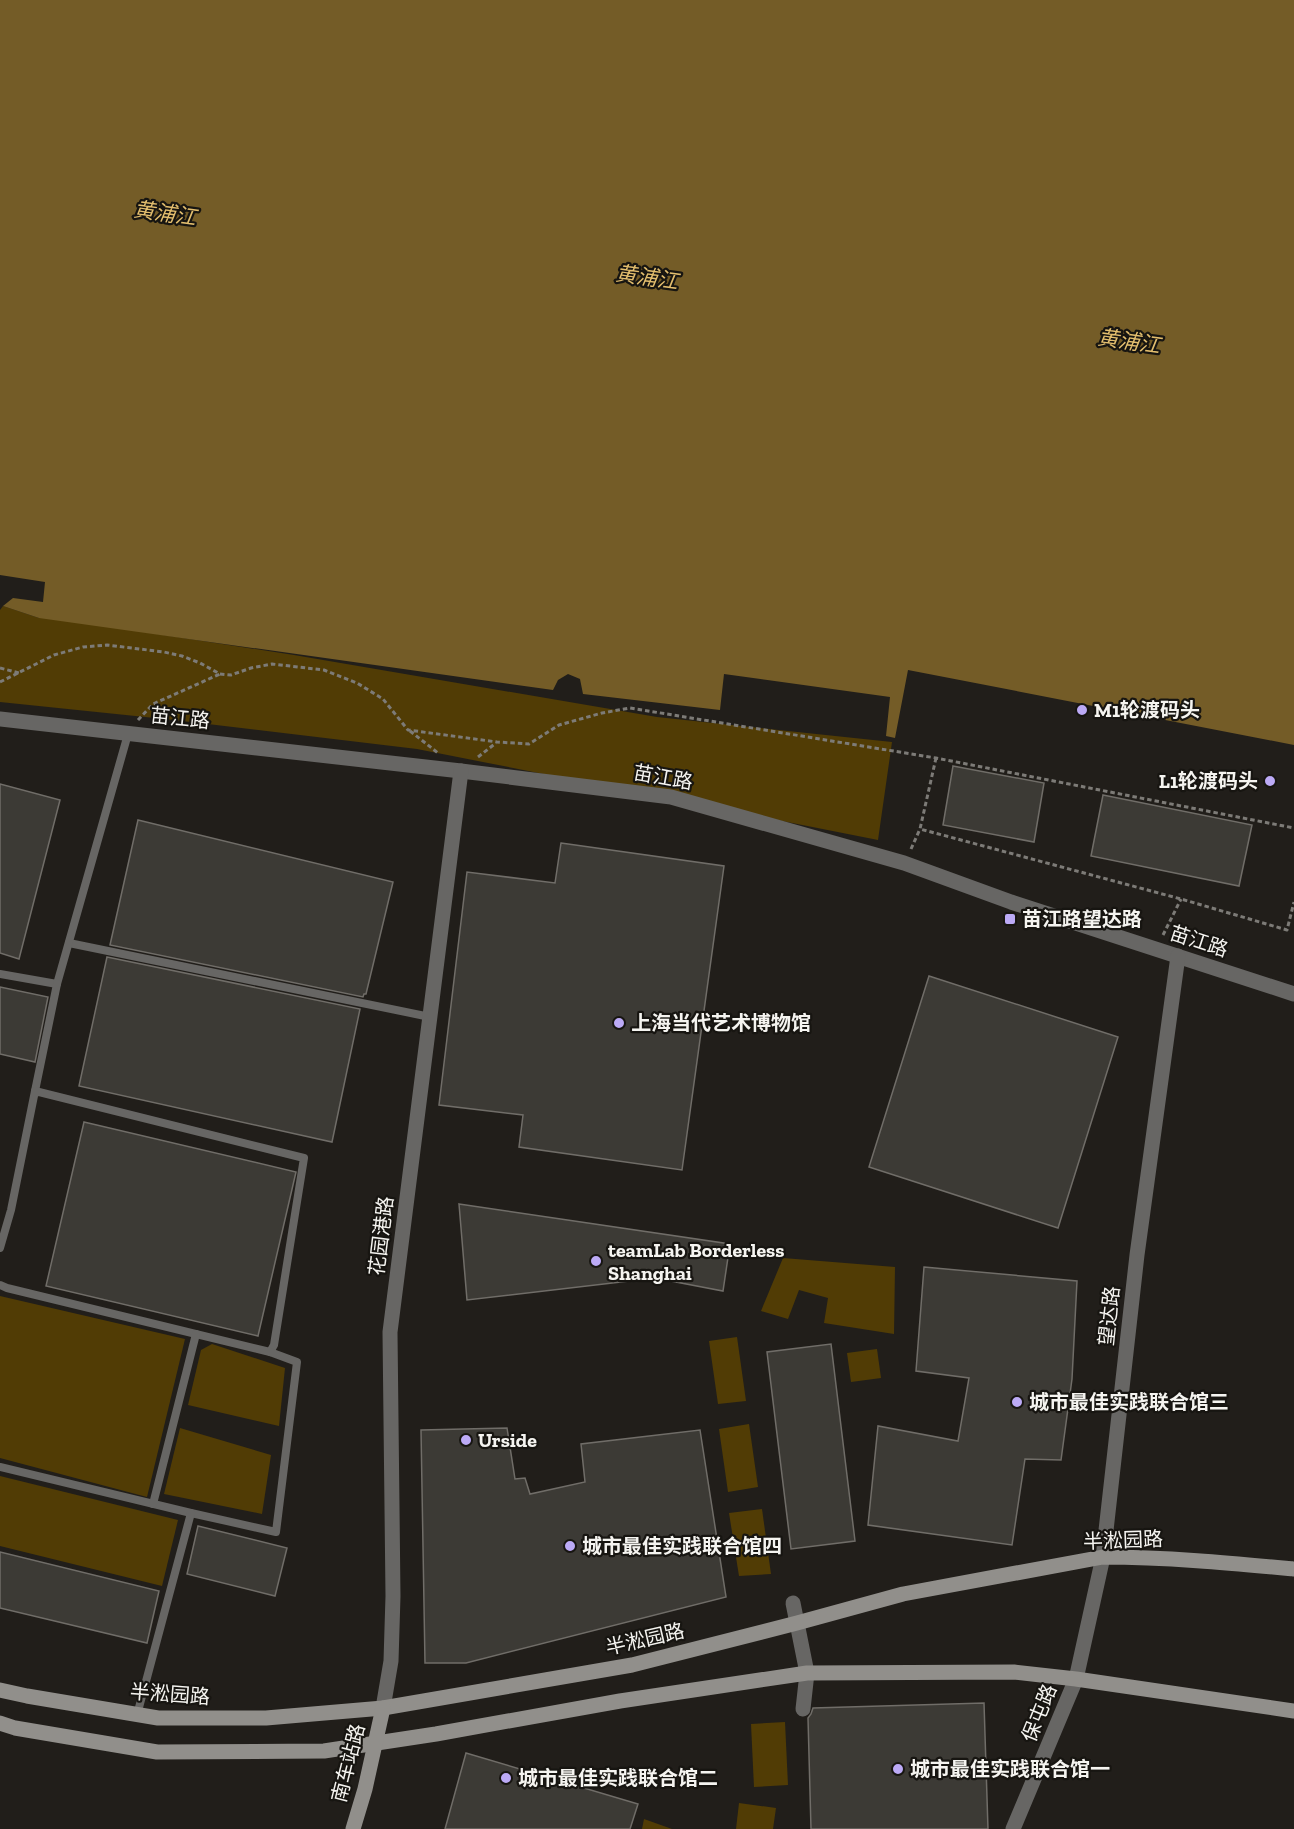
<svg xmlns="http://www.w3.org/2000/svg" width="1294" height="1829" font-family="'Zilla Slab','Noto Sans SC',serif">
	<style>
		.green { fill: #513c05 }
		.water { fill: #745c27 }
		.building { fill: #3c3a35; stroke: #706d68; stroke-width: 1.5 }
		.lines { fill: none; stroke-linecap: round; stroke-linejoin: round }
		.path { stroke: #7d7b77; stroke-width: 3; stroke-dasharray: 4.5 3; stroke-linecap: butt }
		.lane { stroke: #676664; stroke-width: 8 }
		.street { stroke: #676664; stroke-width: 15 }
		.secondary { stroke: #918f8b; stroke-width: 15 }
		.poi-dot { fill: #bcaaf6; stroke: #171511; stroke-width: 2 }
		.labels { text-anchor: middle; dominant-baseline: central; stroke-width: 4.5; stroke-linejoin: round; paint-order: stroke }
		.poi-label { font-size: 20px; font-weight: bold; fill: #f5f4f0; stroke: #171511; text-anchor: start }
		.street-label { font-size: 20px; fill: #f5f4f0; stroke: #171511 }
		.water-label { font-size: 21px; font-style: italic; fill: #e3be6e; stroke: #171511 }
	</style>
	<rect width="100%" height="100%" fill="#211e1a"/>
	<g class="green">
		<path d="M3,606L39,618L47,617L294,655L657,717L892,742L878,840L417,749L174,720L0,702V610Z"/>
		<path d="M783,1258L895,1267L894,1334L824,1323L828,1298L799,1290L788,1319L761,1311Z"/>
		<path d="M0,1296L185,1339L147,1497L0,1458Z"/>
		<path d="M737,1337L746,1401L718,1404L709,1341Z"/>
		<path d="M212,1344L285,1368L279,1426L188,1405L201,1350Z"/>
		<path d="M877,1349L881,1378L851,1382L847,1353Z"/>
		<path d="M749,1424L758,1487L728,1492L719,1429Z"/>
		<path d="M180,1428L271,1455L262,1514L164,1494Z"/>
		<path d="M0,1476L178,1520L162,1586L0,1546Z"/>
		<path d="M762,1509L771,1574L739,1576L729,1513Z"/>
		<path d="M785,1722L788,1785L754,1787L751,1724Z"/>
		<path d="M739,1803L776,1808L773,1829H736Z"/>
		<path d="M644,1819L672,1829H642Z"/>
	</g>
	<path class="water" d="M0,0H1294V745L908,670L895,738L886,736L890,697L724,674L720,710L583,694L580,679L568,674L558,680L553,690L39,618L3,606L13,598L43,602L45,582L0,575Z"/>
	<g class="building">
		<path d="M953,766L1044,783L1034,842L943,825Z"/>
		<path d="M0,784L60,800L19,959L0,953Z"/>
		<path d="M1103,795L1252,825L1239,886L1091,856Z"/>
		<path d="M138,820L393,882L366,994H364L363,997L110,945Z"/>
		<path d="M561,843L724,866L682,1170L519,1147L523,1115L439,1105L467,872L555,883Z"/>
		<path d="M107,957L360,1009L332,1142L79,1086Z"/>
		<path d="M929,976L1118,1037L1058,1228L869,1167Z"/>
		<path d="M0,987L48,997L35,1062L0,1054Z"/>
		<path d="M84,1122L296,1172L258,1336L46,1286Z"/>
		<path d="M459,1204L730,1244L723,1291L655,1278L467,1300Z"/>
		<path d="M924,1267L1077,1281L1072,1379L1061,1460L1025,1459L1012,1545L868,1525L878,1426L958,1441L969,1378L916,1371Z"/>
		<path d="M831,1344L855,1541L791,1549L767,1352Z"/>
		<path d="M507,1428L515,1479L525,1478L530,1494L585,1482L581,1444L700,1430L726,1597L466,1663H425L421,1430Z"/>
		<path d="M198,1526L287,1548L275,1596L187,1574Z"/>
		<path d="M0,1552L159,1591L147,1643L0,1608Z"/>
		<path d="M984,1703L988,1829H811L808,1718L811,1714L813,1708Z"/>
		<path d="M466,1753L638,1804L630,1829H445Z"/>
	</g>
	<g class="lines">
		<g class="path">
			<path d="M0,668L19,673"/>
			<path d="M0,682L54,655L83,647L107,645L164,652L182,656L200,663L220,674L231,675L251,668L272,664L324,670L357,683L383,699L408,730L497,742L529,744L559,725L602,713L630,708L936,758L1294,828"/>
			<path d="M138,720L153,704L220,674"/>
			<path d="M410,731L438,753"/>
			<path d="M478,757L496,743"/>
			<path d="M936,758L920,829L1181,899L1287,930L1294,902"/>
			<path d="M911,849L920,829"/>
			<path d="M1163,935L1181,899"/>
		</g>
		<g class="lane">
			<path d="M69,943L430,1017"/>
			<path d="M0,974L57,984L128,734"/>
			<path d="M35,1091L57,984"/>
			<path d="M0,1248L11,1210L35,1091L304,1158L274,1345L270,1352"/>
			<path d="M0,1285L7,1288L270,1352L297,1362L276,1532L191,1513L0,1467"/>
			<path d="M153,1504L196,1334"/>
			<path d="M137,1715L191,1513"/>
		</g>
		<g class="street">
			<path d="M0,719L461,771L671,797L904,863L1011,902L1294,994"/>
			<path d="M793,1603L807,1673L803,1709"/>
			<path d="M383,1708L391,1661L393,1596L390,1332L461,771"/>
			<path d="M1013,1829L1076,1679L1103,1557L1137,1255L1178,956"/>
		</g>
		<g class="secondary">
			<path d="M0,1690L27,1696L158,1718H266L383,1708L632,1665L797,1623L903,1594L1103,1557C1167,1557 1230,1563 1294,1569"/>
			<path d="M0,1723L15,1728L157,1752L324,1751L436,1734L620,1701L807,1673L1014,1672L1076,1679L1294,1711"/>
			<path d="M353,1829L365,1789L383,1708"/>
		</g>
	</g>
	<g class="poi-dot">
		<circle cx="1082" cy="710" r="6"/>
		<circle cx="1270" cy="781" r="6"/>
		<rect x="1004" y="913" width="12" height="12" rx="3"/>
		<circle cx="619" cy="1023" r="6"/>
		<circle cx="596" cy="1261" r="6"/>
		<circle cx="1017" cy="1402" r="6"/>
		<circle cx="466" cy="1440" r="6"/>
		<circle cx="570" cy="1546" r="6"/>
		<circle cx="898" cy="1769" r="6"/>
		<circle cx="506" cy="1778" r="6"/>
	</g>
	<g class="labels">
		<g class="poi-label">
			<text x="1094" y="710">M1轮渡码头</text>
			<text x="1258" y="781" text-anchor="end">L1轮渡码头</text>
			<text x="1022" y="919">苗江路望达路</text>
			<text x="631" y="1023">上海当代艺术博物馆</text>
			<text x="608" y="1250">teamLab Borderless<tspan x="608" dy="23">Shanghai</tspan></text>
			<text x="1029" y="1402">城市最佳实践联合馆三</text>
			<text x="478" y="1440">Urside</text>
			<text x="582" y="1546">城市最佳实践联合馆四</text>
			<text x="910" y="1769">城市最佳实践联合馆一</text>
			<text x="518" y="1778">城市最佳实践联合馆二</text>
		</g>
		<g class="street-label">
			<text transform="translate(180 718) rotate(6)">苗江路</text>
			<text transform="translate(663 777) rotate(10)">苗江路</text>
			<text transform="translate(1199 941) rotate(18)">苗江路</text>
			<text transform="translate(381 1236) rotate(-83)">花园港路</text>
			<text transform="translate(1109 1316) rotate(-84)">望达路</text>
			<text transform="translate(1123 1540) rotate(-2)">半淞园路</text>
			<text transform="translate(645 1639) rotate(-13)">半淞园路</text>
			<text transform="translate(170 1694) rotate(4)">半淞园路</text>
			<text transform="translate(1039 1713) rotate(-68)">保屯路</text>
			<text transform="translate(348 1763) rotate(-76)">南车站路</text>
		</g>
		<g class="water-label">
			<text transform="translate(165 213) rotate(8)">黄浦江</text>
			<text transform="translate(647 277) rotate(8)">黄浦江</text>
			<text transform="translate(1129 341) rotate(8)">黄浦江</text>
		</g>
	</g>
</svg>
